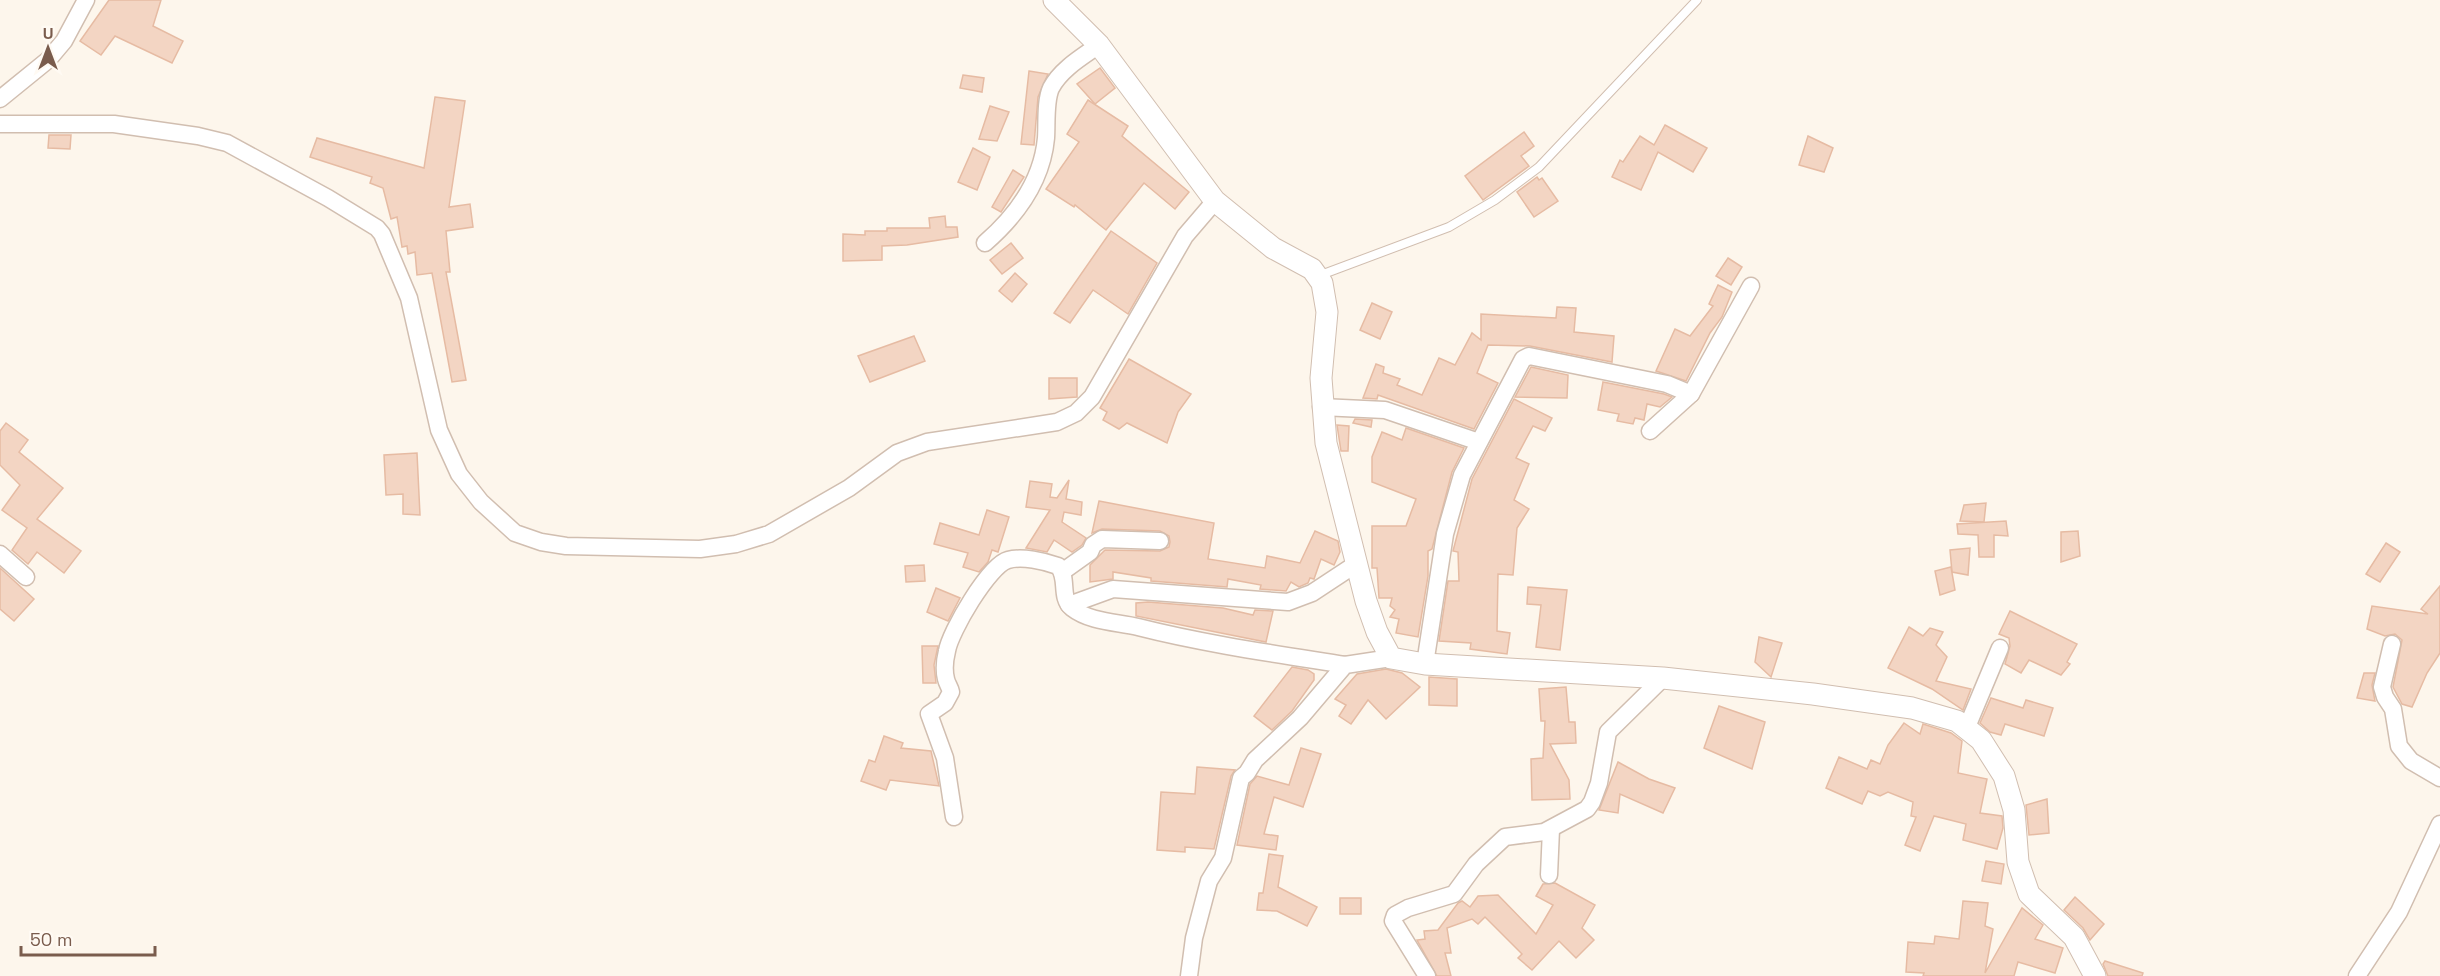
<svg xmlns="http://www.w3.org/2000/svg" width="2440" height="976" font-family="'Space Grotesk',sans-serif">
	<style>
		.building { fill: #f3d5c3; stroke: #e6bba3; stroke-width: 1.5 }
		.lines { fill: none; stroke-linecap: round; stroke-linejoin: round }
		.service-casing { stroke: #d1beb0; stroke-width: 10 }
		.minor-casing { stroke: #d1beb0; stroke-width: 19 }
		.tertiary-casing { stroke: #d1beb0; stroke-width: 23 }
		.service { stroke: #fff; stroke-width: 8 }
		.minor { stroke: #fff; stroke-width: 16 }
		.tertiary { stroke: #fff; stroke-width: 21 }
	</style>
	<rect width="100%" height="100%" fill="#fdf6ec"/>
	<g class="building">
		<path d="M109,0H161L153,26L183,41L172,63L115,36L101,55L80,41Z"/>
		<path d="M1100,68L1115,88L1095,104L1077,84Z"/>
		<path d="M1029,71L1048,74L1038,97L1034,145L1021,144Z"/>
		<path d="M963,75L984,78L982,92L960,88Z"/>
		<path d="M435,97L465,101L449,207L470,204L473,227L446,231L450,272H446L466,380L452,382L432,273L417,275L415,252L408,254L407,246L402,247L397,217L391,219L383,188L370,183L372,177L310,157L317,138L424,168Z"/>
		<path d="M1088,100L1128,126L1122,136L1189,192L1175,209L1144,183L1106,230L1075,205L1074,207L1046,189L1079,142L1067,134Z"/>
		<path d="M990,106L1009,112L997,141L979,139Z"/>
		<path d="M1665,125L1707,148L1693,172L1658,152L1641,190L1612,177L1620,160L1623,162L1640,136L1654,145Z"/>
		<path d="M1524,132L1534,146L1521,156L1529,166L1483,200L1465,176Z"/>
		<path d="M49,135H71L70,149L48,148Z"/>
		<path d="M1808,136L1833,148L1824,172L1799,165Z"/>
		<path d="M973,148L990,157L977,190L958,182Z"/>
		<path d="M1013,170L1024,177L1001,212L992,207Z"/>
		<path d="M1537,177L1539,180L1542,178L1558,201L1534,217L1517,192Z"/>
		<path d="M945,216L946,227H957L958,237L907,245L882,246V260L843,261V234L865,235V231H887V228H930L929,218Z"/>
		<path d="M1111,231L1157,263L1128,314L1093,290L1070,323L1054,313Z"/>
		<path d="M1011,243L1023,258L1002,274L990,260Z"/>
		<path d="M1728,258L1742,267L1731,285L1716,276Z"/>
		<path d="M1015,273L1027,284L1012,302L999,291Z"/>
		<path d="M1718,285L1732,292L1722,317L1710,333L1686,381L1656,371L1675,329L1690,336L1713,306L1709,304Z"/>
		<path d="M1372,303L1392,312L1380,339L1360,330Z"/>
		<path d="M1557,307L1576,308L1574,332L1614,336L1612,362L1530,346L1488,345L1477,373L1498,383L1474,429L1378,395L1377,399L1363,398L1376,364L1384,367L1383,373L1400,379L1397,385L1422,395L1439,358L1455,365L1472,333L1481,340V314L1556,318Z"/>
		<path d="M914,336L925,361L870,382L858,356Z"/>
		<path d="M1129,359L1191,394L1178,412L1167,443L1127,423L1119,429L1103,420L1107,412L1100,408Z"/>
		<path d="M1531,367L1568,375L1567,398L1515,397Z"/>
		<path d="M1049,378H1077V397L1049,399Z"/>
		<path d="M1603,382L1664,394L1672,397L1660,407L1647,404L1644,420L1635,418L1633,424L1617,421L1619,414L1598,410Z"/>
		<path d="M1514,399L1552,418L1545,431L1533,426L1516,458L1529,464L1514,500L1529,509L1517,528L1513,575L1498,574L1497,631L1510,633L1507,654L1470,649L1471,643L1439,641L1448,581H1459L1458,552L1453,551L1472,479Z"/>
		<path d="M1355,419L1372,420L1371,427L1353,423Z"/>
		<path d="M6,423L28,440L19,452L63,488L37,519L81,551L64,573L37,552L28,564L12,550L27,528L2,510L20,485L0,465V431Z"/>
		<path d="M1337,425L1349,426L1348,451H1341Z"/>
		<path d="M1406,428L1464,448L1452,472L1432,549L1428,551V576L1418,637L1396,633L1399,619L1390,617L1395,610L1390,606L1392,598H1379L1377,568H1372V526H1406L1416,499L1372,482V457L1382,432L1402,440Z"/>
		<path d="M417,453L420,515L403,514V494L386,495L384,455Z"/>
		<path d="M1069,480L1066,499L1082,502L1081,515L1064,512L1062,522L1086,538L1082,545L1072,552L1054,540L1047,552L1026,548L1050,510L1026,507L1030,481L1052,484L1050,497L1057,498Z"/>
		<path d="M1099,501L1214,523L1208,559L1265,568L1267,556L1300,563L1315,531L1338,541L1340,552L1334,565L1321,559L1314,579L1310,578L1308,583L1299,587L1291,582L1286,591L1260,589L1261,585L1228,579L1227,587L1151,581V578L1113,572V579L1090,582V565L1105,550L1160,551L1169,547L1170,542L1169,536L1160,531L1102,529L1092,533Z"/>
		<path d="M1986,503L1984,522L1960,521L1964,505Z"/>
		<path d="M987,510L1009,517L998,552L992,550L988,562L979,572L963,567L968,553L934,544L940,523L979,535Z"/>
		<path d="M2006,521L2008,536L1994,535V557H1979L1978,535L1958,534L1957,524Z"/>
		<path d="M2078,531L2080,556L2061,562V532Z"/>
		<path d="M2386,543L2400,552L2380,582L2366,574Z"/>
		<path d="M1970,548L1968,575L1952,572L1950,550Z"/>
		<path d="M924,565L925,581L906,582L905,566Z"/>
		<path d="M1951,567L1955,590L1940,595L1935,571Z"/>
		<path d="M0,568L34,599L14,621L0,609Z"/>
		<path d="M2440,586V653L2427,673L2412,707L2402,704L2393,687L2402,640L2395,634L2385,636L2367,629L2372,606L2428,614L2421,609Z"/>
		<path d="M1528,587L1567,590L1560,650L1536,647L1541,605L1527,604Z"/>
		<path d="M936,588L960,598L948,621L927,612Z"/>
		<path d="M1148,602L1223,608L1253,615L1255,610L1273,611L1266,642L1136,616V603Z"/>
		<path d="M2010,611L2077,644L2067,662L2070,664L2061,675L2029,660L2021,673L2005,664L2010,646L2009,638L1999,634Z"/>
		<path d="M1909,627L1923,636L1930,628L1943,632L1936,645L1947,657L1936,681L1971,689L1963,710L1932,689L1888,668Z"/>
		<path d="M1759,637L1782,643L1771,677L1755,662Z"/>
		<path d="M922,646H938L934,665L936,683H923Z"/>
		<path d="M1292,667L1308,670L1314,674V680L1292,711L1272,730L1254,716Z"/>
		<path d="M1386,669L1402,673L1420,687L1386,719L1368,700L1351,724L1339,716L1346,705L1335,699L1357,674Z"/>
		<path d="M2364,673H2375L2372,685L2375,701L2357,698Z"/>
		<path d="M1429,677L1457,679V706L1429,705Z"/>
		<path d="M1566,687L1569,722H1575L1576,743L1550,744L1569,780L1570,799L1532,800L1531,759L1543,758L1545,721H1541L1539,689Z"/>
		<path d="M1991,698L2023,708L2026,700L2053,708L2044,736L2005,724L2001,735L1990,732L1980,723Z"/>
		<path d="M1719,706L1765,722L1752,769L1704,748Z"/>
		<path d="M1904,723L1920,734L1923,724L1951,733L1962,741L1958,773L1987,779L1980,813L2002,816L2003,828L1997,849L1963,840L1966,824L1934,816L1920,851L1905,845L1916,817L1911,816L1913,802L1888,792L1880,796L1868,791L1862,804L1826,788L1839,757L1867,769L1871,760L1880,764L1888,745Z"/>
		<path d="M884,736L903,743L901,748L931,751L939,786L890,780L886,790L861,781L869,760L875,762Z"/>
		<path d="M1301,748L1321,754L1303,807L1274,797L1264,834L1278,836L1276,850L1237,845L1250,784L1257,776L1289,785Z"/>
		<path d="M1618,762L1649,779L1675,788L1663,813L1620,794L1618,813L1599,810Z"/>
		<path d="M1197,767L1235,770L1231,776L1214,849L1185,847V852L1157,850L1161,792L1195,794Z"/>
		<path d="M2047,799L2049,833L2029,835L2026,805Z"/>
		<path d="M1269,854L1283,856L1278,887L1317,907L1307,926L1277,911L1257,910L1259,893H1263Z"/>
		<path d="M1986,861L2004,864L2001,884L1982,881Z"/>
		<path d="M1555,883L1595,905L1582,928L1594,940L1576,958L1559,941L1532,970L1518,958L1522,954L1485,917L1478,924L1472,919L1447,928L1451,953H1445L1451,976H1437L1417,940L1425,939L1424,931L1438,930L1458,903L1462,901L1470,907L1478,896L1498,895L1536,934L1553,905L1536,896L1543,884Z"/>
		<path d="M2075,897L2104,924L2090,940L2083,928L2064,910Z"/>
		<rect x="1340" y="898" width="21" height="16"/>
		<path d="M1963,901L1988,903L1985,926L1993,929L1985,973L2022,908L2043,925L2035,939L2063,948L2055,973L2018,962L2014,976H1923L1924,973L1906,972L1908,942L1934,944L1935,936L1959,939Z"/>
		<path d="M2105,961L2143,973L2142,976H2108L2103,964Z"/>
	</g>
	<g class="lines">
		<g class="service-casing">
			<path id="service" d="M1318,276L1449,227L1495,200L1539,167L1697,0"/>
		</g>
		<g class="minor-casing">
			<g id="minor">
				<path d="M0,99L48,60L64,41L86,0"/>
				<path d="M0,124H114L198,136L227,143L328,198L377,228L382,234L409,298L439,430L459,474L481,502L515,533L541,542L566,546L700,549L736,544L769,534L849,488L897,453L927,442L1057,422L1076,413L1092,397L1185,236L1215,201"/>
				<path d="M985,243C1016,216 1042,182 1046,138C1047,124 1045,101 1051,88C1061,69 1082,57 1099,45"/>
				<path d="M1691,394L1751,286"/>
				<path d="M1321,407L1385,410L1479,442"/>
				<path d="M0,554L26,577"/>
				<path d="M1062,572L1090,552L1093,545L1102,539L1160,541"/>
				<path d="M1069,605L1113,589L1288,602L1312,593L1356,564"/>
				<path d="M2392,644L2382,687L2385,697L2393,709L2399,746L2411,761L2440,778"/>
				<path d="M1425,664L1445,534L1462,475L1523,359L1529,356L1667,384L1691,394L1650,431"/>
				<path d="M1967,727L2000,648"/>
				<path d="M954,817L945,758L929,714L945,703L951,692C950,687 947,684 946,679C944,671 945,659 947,651C950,632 989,565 1008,560C1022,556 1044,561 1058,566C1069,578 1059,597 1072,608C1090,622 1116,622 1138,627C1205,644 1276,654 1345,665"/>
				<path d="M1549,875L1551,829"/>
				<path d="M1189,976L1194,938L1209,881L1223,858L1241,778L1247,773L1255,760L1300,718L1345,665L1391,658"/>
				<path d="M1427,976L1393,921L1395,915L1408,908L1454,894L1476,864L1505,837L1544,832L1587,809L1592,802L1599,783L1608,732L1663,678"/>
				<path d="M2357,976L2399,912L2440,824"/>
			</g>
		</g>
		<g class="tertiary-casing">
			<path id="tertiary" d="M1054,0L1099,45L1215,201L1273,248L1312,269L1322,283L1327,312L1321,378L1326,443L1366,601L1377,632L1391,658L1425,664L1663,678L1813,694L1912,708L1957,721L1981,740L2004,776L2014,810L2018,862L2029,894L2074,937L2095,976"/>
		</g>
		<use href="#service" class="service"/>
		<use href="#minor" class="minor"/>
		<use href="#tertiary" class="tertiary"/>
	</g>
	<g transform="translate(48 48)" stroke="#fffaf3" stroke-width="4.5" paint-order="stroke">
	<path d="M0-4.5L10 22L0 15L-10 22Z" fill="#7a5c4d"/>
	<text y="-9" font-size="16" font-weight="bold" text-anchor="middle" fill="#7a5c4d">U</text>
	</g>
	<path d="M21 946v9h134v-9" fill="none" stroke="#7a5c4d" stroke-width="3"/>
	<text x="30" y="946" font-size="18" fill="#7a5c4d" stroke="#fffaf3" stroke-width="4.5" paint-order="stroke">50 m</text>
</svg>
